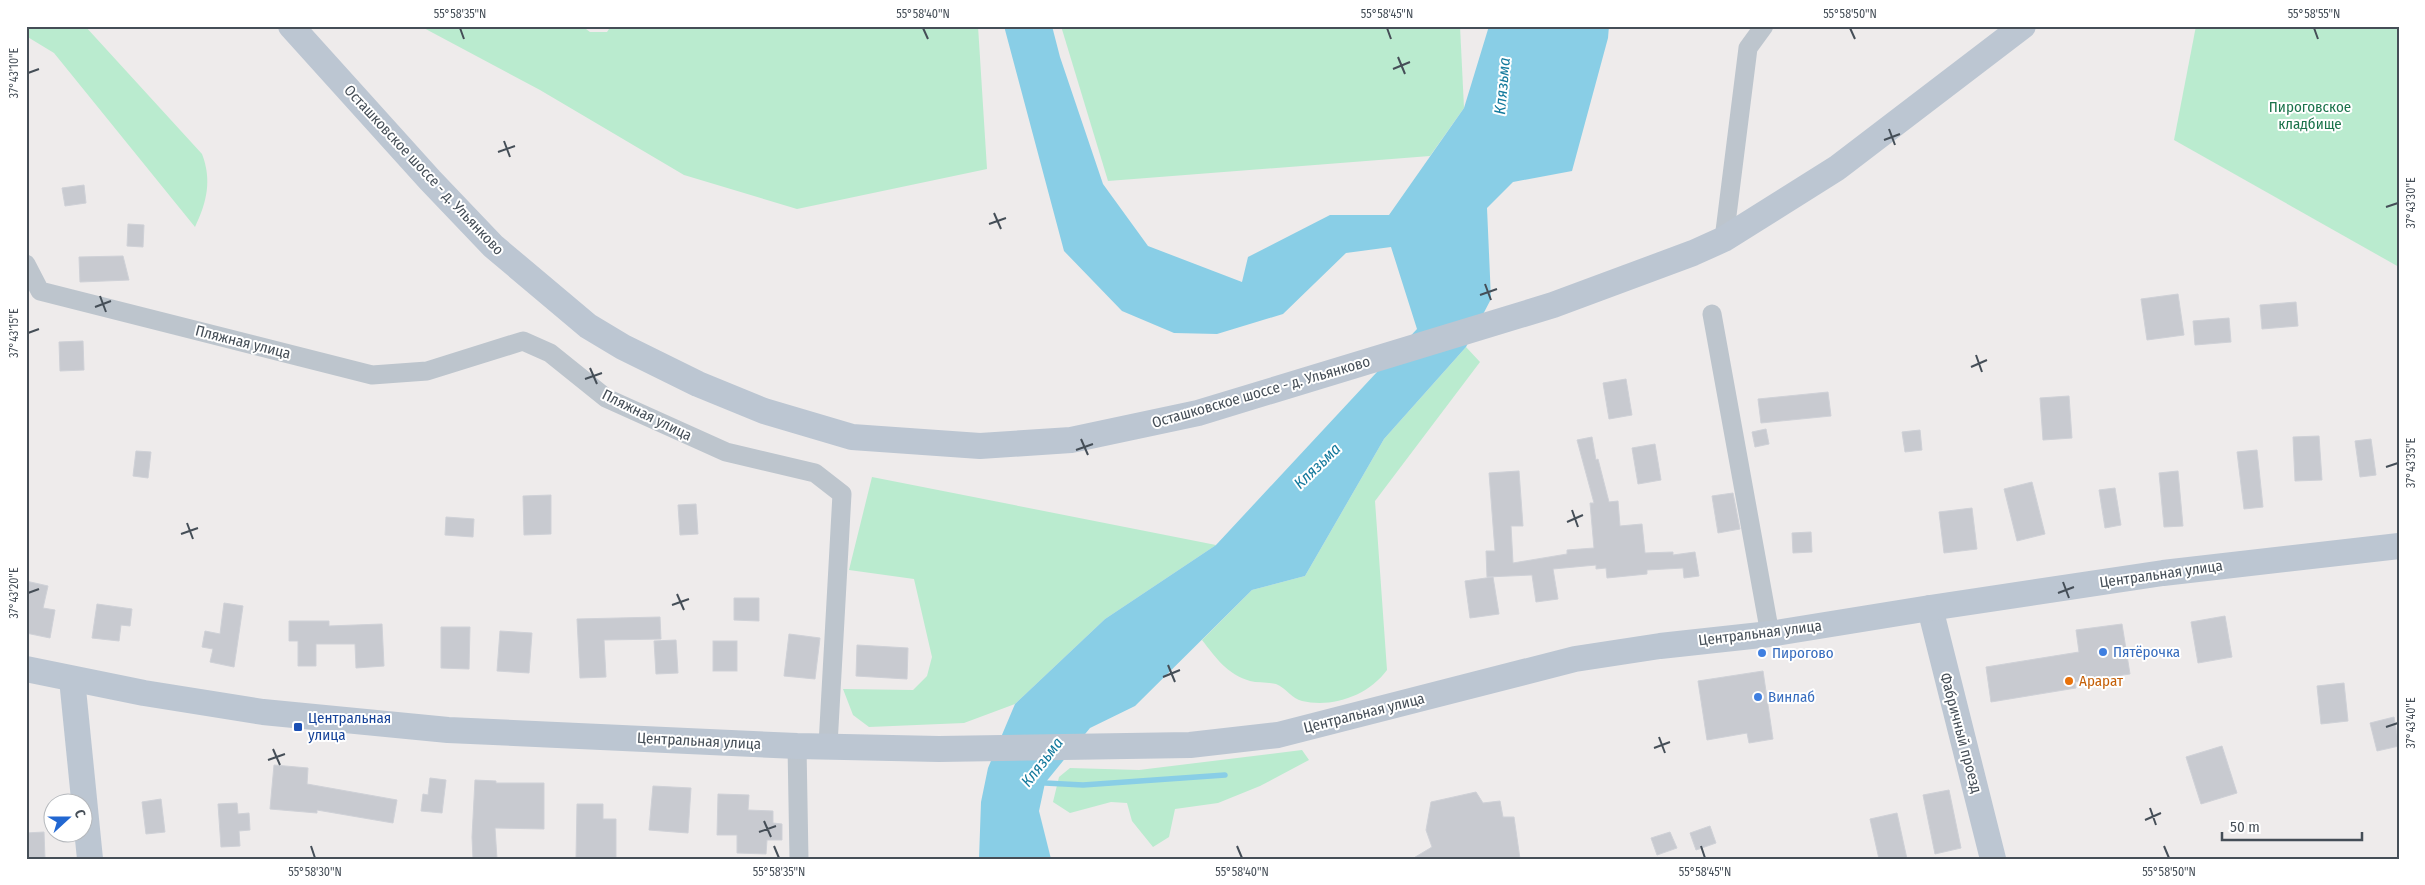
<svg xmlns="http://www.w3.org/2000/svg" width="2425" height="885" font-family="'Fira Sans Condensed',sans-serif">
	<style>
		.green { fill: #baebcf }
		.water { fill: #89cee6 }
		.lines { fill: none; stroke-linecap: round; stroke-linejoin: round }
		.stream { stroke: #89cee6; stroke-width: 5.5 }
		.building { fill: #c8cad0; stroke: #cfd1d7 }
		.street { stroke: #bdc5cd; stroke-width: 19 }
		.secondary { stroke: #bcc6d2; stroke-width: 26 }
		.ticks { fill: none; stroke: #454e57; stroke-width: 2 }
		.shop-dot { fill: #3f7fe0; stroke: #fff; stroke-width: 2 }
		.food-dot { fill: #e8710a; stroke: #fff; stroke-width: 2 }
		.transit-dot { fill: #1a4fb4; stroke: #fff; stroke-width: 2 }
		.labels { text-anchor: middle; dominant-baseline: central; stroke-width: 4; stroke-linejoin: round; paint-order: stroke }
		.park-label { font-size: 15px; fill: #1b734b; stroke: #fff }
		.street-label { font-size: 15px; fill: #454e57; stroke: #fff }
		.shop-label { font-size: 15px; fill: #366cbe; stroke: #fff; text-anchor: start }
		.food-label { font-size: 15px; fill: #c56008; stroke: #fff; text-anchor: start }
		.transit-label { font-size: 15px; fill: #164399; stroke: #fff; text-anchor: start }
		.water-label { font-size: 16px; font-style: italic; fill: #13799c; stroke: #fff }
		.neatline { fill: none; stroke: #454e57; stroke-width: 2 }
		.ticks-label { font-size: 12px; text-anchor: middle; fill: #454e57 }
	</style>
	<rect width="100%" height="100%" fill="#eeebeb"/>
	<g class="green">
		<path d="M26,26H85L202,154C212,180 207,202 195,227L54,53L26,36Z"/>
		<path d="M420,26H582L590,32H607L611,26H978L987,169L797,209L684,175L540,90Z"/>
		<path d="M1061,26H1460L1464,108L1430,156L1108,181Z"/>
		<path d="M2196,26H2399V267L2174,140Z"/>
		<path d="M1466,347L1480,362L1375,501L1387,670C1368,696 1332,708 1302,701C1292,699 1286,688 1276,684C1268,682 1258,683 1250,681C1227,674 1216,658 1202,640L1252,590L1305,576L1384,439Z"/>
		<path d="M872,477L1216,545L1105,619L1015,704L964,723L869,727L853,715L843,689L913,690L927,676L932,657L914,579L849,570Z"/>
		<path d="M1302,750L1309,760L1260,786L1218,803L1175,809L1169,837L1153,847L1132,821L1127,803L1111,802L1070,813L1053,802L1059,777L1070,768L1139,770Z"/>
	</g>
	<path class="water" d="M1004,26H1052L1060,57L1103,184L1148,246L1242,282L1248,257L1330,215H1389L1464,108L1489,26H1609L1608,38L1572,171L1513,182L1487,208L1491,299L1466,347L1384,439L1305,576L1252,590L1135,706L1090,728L1045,783L1039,811L1051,859H979L981,802L988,768L1015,704L1105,619L1216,545L1417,329L1391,247L1346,253L1283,314L1217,334L1174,333L1122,311L1064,251Z"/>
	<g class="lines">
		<path class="stream" d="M1045,783L1083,785L1225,775"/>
	</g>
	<g class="building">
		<path d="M84,185L86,203L65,206L62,188Z"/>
		<path d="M128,224L144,225L143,247L127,246Z"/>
		<path d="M123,256L129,280L80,282L79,257Z"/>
		<path d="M2178,294L2184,335L2147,340L2141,299Z"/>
		<path d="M2296,302L2298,326L2262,329L2260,305Z"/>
		<path d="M2229,318L2231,342L2195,345L2193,321Z"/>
		<path d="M83,341L84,370L60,371L59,342Z"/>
		<path d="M1626,379L1632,415L1609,419L1603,383Z"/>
		<path d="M1828,392L1831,416L1761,423L1758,399Z"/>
		<path d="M2069,396L2072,438L2043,440L2040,398Z"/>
		<path d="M1766,429L1769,444L1755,447L1752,432Z"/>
		<path d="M1920,430L1922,450L1905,452L1902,432Z"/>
		<path d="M2319,436L2322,480L2295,481L2293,437Z"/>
		<path d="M1592,437L1596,460L1598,459L1609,502L1618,501L1620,526L1642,524L1645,553L1673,552V555L1695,552L1699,576L1684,578L1683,568L1647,570V574L1607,578L1606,568L1596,569V565L1553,569L1558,599L1536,602L1532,575L1487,577L1486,551H1495L1489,473L1519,471L1523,526H1511L1513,563L1567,554V550L1594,548L1590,503H1594L1577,440Z"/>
		<path d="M2371,439L2376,475L2360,477L2355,441Z"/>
		<path d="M1655,444L1661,480L1638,484L1632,448Z"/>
		<path d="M2257,450L2263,507L2244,509L2237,452Z"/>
		<path d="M136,451L151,452L148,478L133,476Z"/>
		<path d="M2178,471L2183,526L2164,527L2159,473Z"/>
		<path d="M2032,482L2045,534L2017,541L2004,489Z"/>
		<path d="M2115,488L2121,525L2105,528L2099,490Z"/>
		<path d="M1733,493L1740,529L1718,533L1712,496Z"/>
		<path d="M551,495V534L524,535L523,496Z"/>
		<path d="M696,504L698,534L680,535L678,505Z"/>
		<path d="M1972,508L1977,549L1944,553L1939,512Z"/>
		<path d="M446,517L474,519L473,537L445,535Z"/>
		<path d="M1811,532L1812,552L1793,553L1792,533Z"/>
		<path d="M1493,577L1499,614L1470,618L1465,581Z"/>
		<path d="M26,581L48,586L43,608L55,610L50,638L26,633Z"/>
		<path d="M734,598H759V621L734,620Z"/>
		<path d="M224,603L243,606L234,667L210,662L213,649L202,647L205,631L220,634Z"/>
		<path d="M97,604L132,609L130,626L121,625L119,641L92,638Z"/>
		<path d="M2225,616L2232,657L2198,663L2191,622Z"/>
		<path d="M660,617L661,639L604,640L606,677L580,678L577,619Z"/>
		<path d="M289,621H329V626L382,624L384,666L356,668L355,644H316V666H298V641H289Z"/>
		<path d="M2122,624L2130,674L2075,682L2076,688L1991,702L1986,667L2079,652L2076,630Z"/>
		<path d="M441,627H470L469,669L441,668Z"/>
		<path d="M500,631L532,633L529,673L497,671Z"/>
		<path d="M789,634L820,638L815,679L784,676Z"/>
		<path d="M676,640L678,673L656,674L654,641Z"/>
		<rect x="713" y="641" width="24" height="30"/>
		<path d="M857,645L908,648L907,679L856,676Z"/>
		<path d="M1763,671L1773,739L1749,743L1747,733L1707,740L1698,681Z"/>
		<path d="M2344,683L2348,721L2321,724L2317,686Z"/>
		<path d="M2394,717L2399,746L2377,751L2370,723Z"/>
		<path d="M2222,746L2237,793L2201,804L2186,757Z"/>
		<path d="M274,765L308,768L307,784L397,800L393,823L317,810V813L270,809Z"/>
		<path d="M430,778L446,780L442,813L421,811L423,794L428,795Z"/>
		<path d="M475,780L496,781V783H544V829L495,828L497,859H473L472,837Z"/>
		<path d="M653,786L691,788L688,833L649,830Z"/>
		<path d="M1949,790L1961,848L1935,854L1923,795Z"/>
		<path d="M1476,792L1483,803L1500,801L1503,817H1514L1520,859H1412L1432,847L1426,830L1431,802Z"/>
		<path d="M718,794L749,795L748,810L773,811V823L782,824V840H767L766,854L737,853V835H717Z"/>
		<path d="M161,799L165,832L146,834L142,802Z"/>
		<path d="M237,803L238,814L249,813L250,830L239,831L240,846L221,847L218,804Z"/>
		<path d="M577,804H603V819H616V859H576Z"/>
		<path d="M1897,813L1907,859H1879L1870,819Z"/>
		<path d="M1710,826L1716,843L1696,850L1690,833Z"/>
		<path d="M44,832L45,859H26V833Z"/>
		<path d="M1670,832L1677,848L1657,855L1651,838Z"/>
	</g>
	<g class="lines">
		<g class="street">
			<path d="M1724,239L1748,48L1764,26"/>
			<path d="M26,264L40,291L372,375L427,371L523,341L550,353L606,398L726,452L815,473L842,494L828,745"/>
			<path d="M1712,314L1770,634"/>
			<path d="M797,746L799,859"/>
		</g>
		<g class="secondary">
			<path d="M291,26L430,180L493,246L588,326L623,347L698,384L764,411L852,437L980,446L1071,440L1198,413L1553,305L1693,253L1724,239L1837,168L2023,26"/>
			<path d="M1930,608L1993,859"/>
			<path d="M26,669L144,693L263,712L448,730L797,746L939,749L1190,745L1278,735L1575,659L1660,646L1770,634L1930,608L2163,573L2399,546"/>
			<path d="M72,679L90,859"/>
		</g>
	</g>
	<path class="ticks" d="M460,28L464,39M923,28L928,39M1387,28L1391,39M1850,28L1855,39M2314,28L2318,39M1398,57L1405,74M1393,69L1410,62M28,73L39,69M1889,129L1895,145M1884,140L1900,134M504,141L510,157M498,152L515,146M2386,207L2398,203M994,213L1001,229M989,224L1006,218M1485,284L1491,300M1480,295L1497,289M100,296L106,312M95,307L111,301M28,333L39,329M1976,355L1982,372M1971,367L1987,360M590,368L597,384M585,379L602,373M1081,439L1088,455M1076,450L1093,444M2386,467L2398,463M1572,510L1578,527M1567,522L1583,515M187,523L193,539M181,534L198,528M2063,582L2069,598M28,593L39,589M2058,593L2074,587M677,594L684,610M672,605L689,599M1168,665L1175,682M1163,677L1180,670M2386,727L2398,723M1659,737L1665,753M1654,748L1670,742M273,749L280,765M268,760L285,754M2150,808L2156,825M2145,820L2161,813M764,821L771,837M759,832L776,826M311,846L315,858M774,846L779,858M1237,846L1242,858M1701,846L1705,858M2164,846L2169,858"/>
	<g class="shop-dot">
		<circle cx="2103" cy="652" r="5"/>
		<circle cx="1762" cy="653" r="5"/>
		<circle cx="1758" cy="697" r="5"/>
	</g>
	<circle class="food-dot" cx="2069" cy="681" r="5"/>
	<rect class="transit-dot" x="293" y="722" width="10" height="10" rx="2.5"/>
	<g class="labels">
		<g class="park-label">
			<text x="2310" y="107">Пироговское<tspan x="2310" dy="17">кладбище</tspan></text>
		</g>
		<g class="street-label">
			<text transform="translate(424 170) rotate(47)">Осташковское шоссе - д. Ульянково</text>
			<text transform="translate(243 342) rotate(14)">Пляжная улица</text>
			<text transform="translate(1261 392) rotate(-16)">Осташковское шоссе - д. Ульянково</text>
			<text transform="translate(647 415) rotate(26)">Пляжная улица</text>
			<text transform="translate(2161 574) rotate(-8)">Центральная улица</text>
			<text transform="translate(1760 633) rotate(-7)">Центральная улица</text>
			<text transform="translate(1364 713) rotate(-14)">Центральная улица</text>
			<text transform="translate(1961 733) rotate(75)">Фабричный проезд</text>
			<text transform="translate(699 741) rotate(3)">Центральная улица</text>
		</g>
		<g class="shop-label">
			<text x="2113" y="652">Пятёрочка</text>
			<text x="1772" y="653">Пирогово</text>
			<text x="1768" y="697">Винлаб</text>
		</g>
		<g class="food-label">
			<text x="2079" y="681">Арарат</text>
		</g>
		<g class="transit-label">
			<text x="308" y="718">Центральная<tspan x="308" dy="17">улица</tspan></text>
		</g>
		<g class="water-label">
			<text transform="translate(1502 86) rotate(-85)">Клязьма</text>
			<text transform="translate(1317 466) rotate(-44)">Клязьма</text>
			<text transform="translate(1042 762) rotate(-52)">Клязьма</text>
		</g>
	</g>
	<rect width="2425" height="885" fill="none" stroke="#ffffff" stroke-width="55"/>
	<g transform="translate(68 818) rotate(69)"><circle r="24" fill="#ffffff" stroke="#b5b8bc"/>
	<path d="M0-4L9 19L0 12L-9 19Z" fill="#2267d1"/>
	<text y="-8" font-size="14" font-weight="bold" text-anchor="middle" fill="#454e57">С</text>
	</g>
	<path d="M2222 832v8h140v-8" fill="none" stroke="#454e57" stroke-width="2.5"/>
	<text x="2230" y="832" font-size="15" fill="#454e57" stroke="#ffffff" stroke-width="4" paint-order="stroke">50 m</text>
	<rect x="28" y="28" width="2370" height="830" class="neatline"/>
	<g class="ticks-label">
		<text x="460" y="18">55°58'35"N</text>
		<text x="923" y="18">55°58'40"N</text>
		<text x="1387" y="18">55°58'45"N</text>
		<text x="1850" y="18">55°58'50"N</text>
		<text x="2314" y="18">55°58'55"N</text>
		<text transform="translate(14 73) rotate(-90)" y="4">37°43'10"E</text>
		<text transform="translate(2411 203) rotate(-90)" y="4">37°43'30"E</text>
		<text transform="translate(14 333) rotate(-90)" y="4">37°43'15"E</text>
		<text transform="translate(2411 463) rotate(-90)" y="4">37°43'35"E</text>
		<text transform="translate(14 593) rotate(-90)" y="4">37°43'20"E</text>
		<text transform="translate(2411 723) rotate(-90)" y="4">37°43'40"E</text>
		<text x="315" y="876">55°58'30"N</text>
		<text x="779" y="876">55°58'35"N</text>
		<text x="1242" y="876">55°58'40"N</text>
		<text x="1705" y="876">55°58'45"N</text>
		<text x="2169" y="876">55°58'50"N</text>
	</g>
</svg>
